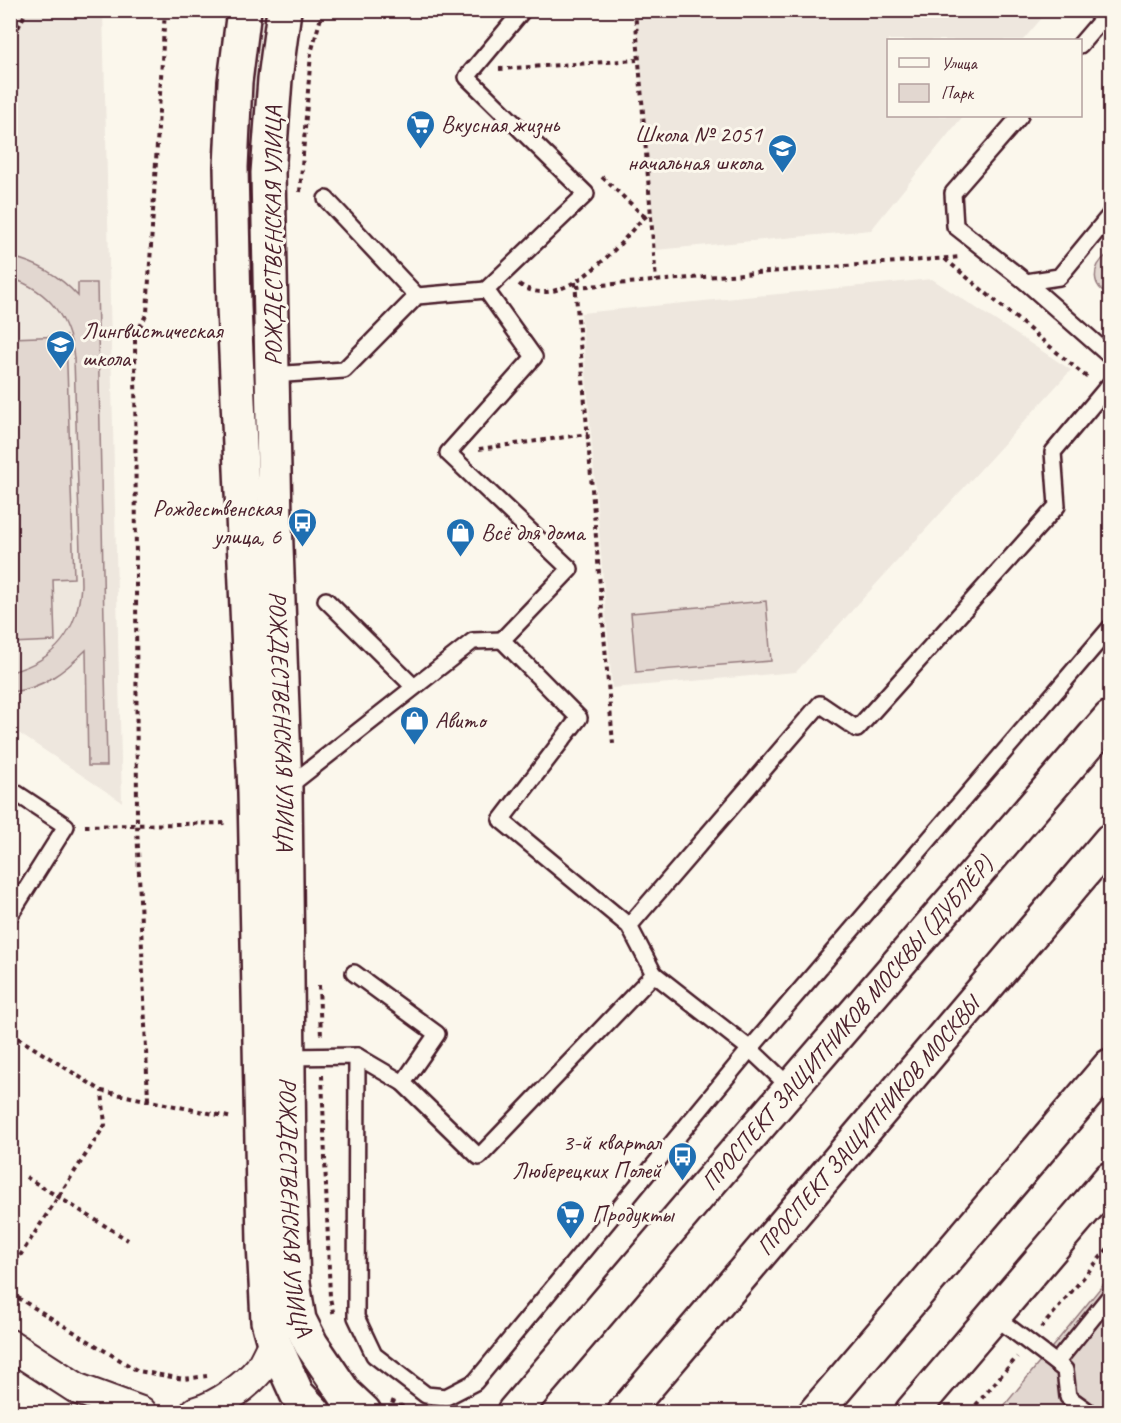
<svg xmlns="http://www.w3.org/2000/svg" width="1121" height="1423" font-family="Caveat,sans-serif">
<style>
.built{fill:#eee7de}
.green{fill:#e2d7d0;stroke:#967b7e;stroke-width:1.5}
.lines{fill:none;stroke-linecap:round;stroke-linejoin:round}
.service-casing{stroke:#4a1f2b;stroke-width:20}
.minor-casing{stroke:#4a1f2b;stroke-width:34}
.tertiary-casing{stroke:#4a1f2b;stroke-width:38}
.secondary-casing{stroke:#4a1f2b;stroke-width:38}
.path{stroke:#4a1f2b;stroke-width:4;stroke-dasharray:4.5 4.5;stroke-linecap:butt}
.service{stroke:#fbf7ec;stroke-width:15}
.minor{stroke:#fbf7ec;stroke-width:30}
.tertiary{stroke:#fbf7ec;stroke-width:33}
.secondary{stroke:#fbf7ec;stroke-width:33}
.labels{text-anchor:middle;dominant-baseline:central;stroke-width:6;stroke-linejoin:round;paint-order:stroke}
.poi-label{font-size:24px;fill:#4a1f2b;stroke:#fbf7ec;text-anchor:start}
.street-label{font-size:24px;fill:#4a1f2b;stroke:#fbf7ec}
</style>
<rect width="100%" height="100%" fill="#fbf7ec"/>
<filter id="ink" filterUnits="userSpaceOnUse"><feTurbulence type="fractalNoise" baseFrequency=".0167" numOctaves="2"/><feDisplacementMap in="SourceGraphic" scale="12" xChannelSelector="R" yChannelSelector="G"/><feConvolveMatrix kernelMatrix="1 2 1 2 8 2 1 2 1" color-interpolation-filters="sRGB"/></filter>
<g filter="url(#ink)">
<g class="built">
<polygon points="10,11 103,11 122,802 11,728"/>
<polygon points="635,11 635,10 1048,11 1023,40 888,40 888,116 963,116 871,230 655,250"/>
<polygon points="932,279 1071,370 796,672 612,688 581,313"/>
</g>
<g class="green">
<path d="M 1107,255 L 1110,255 L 1110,295 C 1091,287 1091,267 1107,255 Z"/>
<path d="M 11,257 C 38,263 59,275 78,296 L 78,283 L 97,283 L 107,766 L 88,766 L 86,650 C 65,671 42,689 11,692 L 11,672 C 56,660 78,631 81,585 L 74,358 C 69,318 50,291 11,278 Z"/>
<polygon points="66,336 74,578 53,579 55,641 11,643 11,338"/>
<polygon points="766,601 771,661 636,672 631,613"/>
<polygon points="1110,1276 1110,1412 999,1412"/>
</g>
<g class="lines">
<defs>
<g id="service">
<polyline points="523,10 467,77 586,194 486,290 534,357 448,453 570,569 502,640 579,718 501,820 629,926"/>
<polyline points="1080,45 1110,10"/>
<polyline points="1020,116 953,193 955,226 1026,282 1059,277 1110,215"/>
<polyline points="326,199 417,296"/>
<polyline points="1026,282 1110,356"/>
<polyline points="272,375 344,370 417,296 486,290"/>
<polyline points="326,600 414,687"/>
<polyline points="10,789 66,826 10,915"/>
<polyline points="285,789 473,641 502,640"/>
<polyline points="354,973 437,1034 403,1083 479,1157 654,974 750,1049 791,1088"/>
<polyline points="654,974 629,926 820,704 857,729 1057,506 1053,452 1110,384"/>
<polyline points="357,1056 403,1083"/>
<polyline points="288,1057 357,1056 356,1317 374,1355 426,1395 446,1397 475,1382 750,1049 1110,628"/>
<polyline points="994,1316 1065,1370 1068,1397 1089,1412"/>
<polyline points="1056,1363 1110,1296"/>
</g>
<g id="minor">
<polyline points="10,1345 78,1389 141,1412"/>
<path d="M 196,1412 C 217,1407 246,1386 260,1369 C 265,1361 269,1351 274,1343"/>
</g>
<g id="tertiary">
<polyline points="244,10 235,82 231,167 234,307 255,792 264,1243 268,1321 274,1343 297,1394 314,1412"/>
<path id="s1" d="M 284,10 L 275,79 L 268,173 L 275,520 L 285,789 L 289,1165 L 293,1283 L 299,1320 L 311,1344 L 345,1394 L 364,1412"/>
<path id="s2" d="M 514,1412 L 698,1196 L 1110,718"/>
<polyline points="912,1412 1110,1179"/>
</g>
<g id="secondary">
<path id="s3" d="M 625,1412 L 1110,841"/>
<polyline points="816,1412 1110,1066"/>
</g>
</defs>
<use href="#service" class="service-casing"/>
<use href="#minor" class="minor-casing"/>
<use href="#tertiary" class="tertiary-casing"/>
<use href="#secondary" class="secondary-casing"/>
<g class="path">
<polyline points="635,10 656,281"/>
<polyline points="10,44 27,10"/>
<polyline points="499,69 637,60"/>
<polyline points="602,177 645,217"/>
<polyline points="300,192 311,53 323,10"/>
<polyline points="945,259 1089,379"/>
<polyline points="575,282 613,744"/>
<path d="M 519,284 C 553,310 598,267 621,243 C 630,233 639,221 650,213"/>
<polyline points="576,287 961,257"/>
<polyline points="479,449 588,434"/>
<polyline points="85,826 227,823"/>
<polyline points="319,985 321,1037"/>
<polyline points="10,1033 102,1091 233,1118"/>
<polyline points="322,1075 330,1298 334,1316"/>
<polyline points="148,1100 137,824 135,336 147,313 165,10"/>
<polyline points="26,1177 128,1240"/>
<polyline points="10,1271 105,1125 102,1091"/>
<polyline points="10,1293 138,1371 184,1379 207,1376"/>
<polyline points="1041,1328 1110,1246"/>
<polyline points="391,1401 406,1408"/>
<polyline points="970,1412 1017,1357"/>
</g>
<use href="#service" class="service"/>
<use href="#minor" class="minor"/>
<use href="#tertiary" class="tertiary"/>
<use href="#secondary" class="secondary"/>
</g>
</g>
<defs>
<symbol id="supermarket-pin" viewBox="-11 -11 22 30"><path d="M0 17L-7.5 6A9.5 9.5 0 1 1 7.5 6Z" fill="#1f6fb2" stroke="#fbf7ec"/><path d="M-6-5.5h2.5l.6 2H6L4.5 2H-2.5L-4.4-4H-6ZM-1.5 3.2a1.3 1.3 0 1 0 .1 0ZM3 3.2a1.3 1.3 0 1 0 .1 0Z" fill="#fff"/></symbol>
<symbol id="school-pin" viewBox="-11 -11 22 30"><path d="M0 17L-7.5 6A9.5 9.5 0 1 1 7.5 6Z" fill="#1f6fb2" stroke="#fbf7ec"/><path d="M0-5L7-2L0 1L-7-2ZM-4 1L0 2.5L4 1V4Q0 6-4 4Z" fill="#fff"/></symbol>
<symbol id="bus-pin" viewBox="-11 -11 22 30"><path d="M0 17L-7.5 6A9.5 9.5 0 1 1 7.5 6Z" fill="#1f6fb2" stroke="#fbf7ec"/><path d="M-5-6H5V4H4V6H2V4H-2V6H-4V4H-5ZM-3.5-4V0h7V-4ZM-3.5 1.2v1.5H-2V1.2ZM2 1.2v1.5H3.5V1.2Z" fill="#fff"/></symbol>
<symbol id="shop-pin" viewBox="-11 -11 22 30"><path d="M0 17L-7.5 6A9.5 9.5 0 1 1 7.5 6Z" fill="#1f6fb2" stroke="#fbf7ec"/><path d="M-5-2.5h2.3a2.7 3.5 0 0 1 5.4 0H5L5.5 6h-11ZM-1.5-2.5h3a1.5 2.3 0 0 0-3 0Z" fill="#fff"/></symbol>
</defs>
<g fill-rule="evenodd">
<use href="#supermarket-pin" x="404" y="108" width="33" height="45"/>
<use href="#school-pin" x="766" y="132" width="33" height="45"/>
<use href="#school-pin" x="44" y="328" width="33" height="45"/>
<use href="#bus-pin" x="286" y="506" width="33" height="45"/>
<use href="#shop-pin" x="444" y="516" width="33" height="45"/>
<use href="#shop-pin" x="398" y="704" width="33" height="45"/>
<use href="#bus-pin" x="666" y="1140" width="33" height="45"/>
<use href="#supermarket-pin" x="554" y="1198" width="33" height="45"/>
</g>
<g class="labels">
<g class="poi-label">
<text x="441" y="124">Вкусная жизнь</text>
<text x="762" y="134" text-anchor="end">Школа № 2051<tspan x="762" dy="28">начальная школа</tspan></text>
<text x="82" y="330">Лингвистическая<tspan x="82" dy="28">школа</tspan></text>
<text x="281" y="508" text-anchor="end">Рождественская<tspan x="281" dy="28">улица, 6</tspan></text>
<text x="481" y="532">Всё для дома</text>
<text x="435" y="720">Авито</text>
<text x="661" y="1142" text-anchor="end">3-й квартал<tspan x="661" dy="28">Люберецких Полей</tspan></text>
<text x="592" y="1214">Продукты</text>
</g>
<g class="street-label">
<text transform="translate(273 236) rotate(-90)">РОЖДЕСТВЕНСКАЯ УЛИЦА</text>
<text stroke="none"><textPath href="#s1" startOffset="712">РОЖДЕСТВЕНСКАЯ УЛИЦА</textPath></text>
<text stroke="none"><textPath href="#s2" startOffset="512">ПРОСПЕКТ ЗАЩИТНИКОВ МОСКВЫ (ДУБЛЁР)</textPath></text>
<text stroke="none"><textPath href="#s3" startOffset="375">ПРОСПЕКТ ЗАЩИТНИКОВ МОСКВЫ</textPath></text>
<text stroke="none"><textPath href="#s1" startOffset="1198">РОЖДЕСТВЕНСКАЯ УЛИЦА</textPath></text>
</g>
</g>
<rect width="1121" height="1423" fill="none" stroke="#fbf7ec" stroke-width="36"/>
<rect x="18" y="18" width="1085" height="1387" fill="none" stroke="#4a1f2b" stroke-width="2" filter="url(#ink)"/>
<rect x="887" y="39" width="195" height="78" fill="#fbf7ec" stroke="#b4a19f" stroke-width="1.5"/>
<rect x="899" y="58" width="30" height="9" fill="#fbf7ec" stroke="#b4a19f" stroke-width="1.5"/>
<text x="941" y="69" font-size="18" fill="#4a1f2b">Улица</text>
<rect x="899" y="84" width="30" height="18" fill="#e2d7d0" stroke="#b4a19f" stroke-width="1.5"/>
<text x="941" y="99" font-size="18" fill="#4a1f2b">Парк</text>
</svg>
